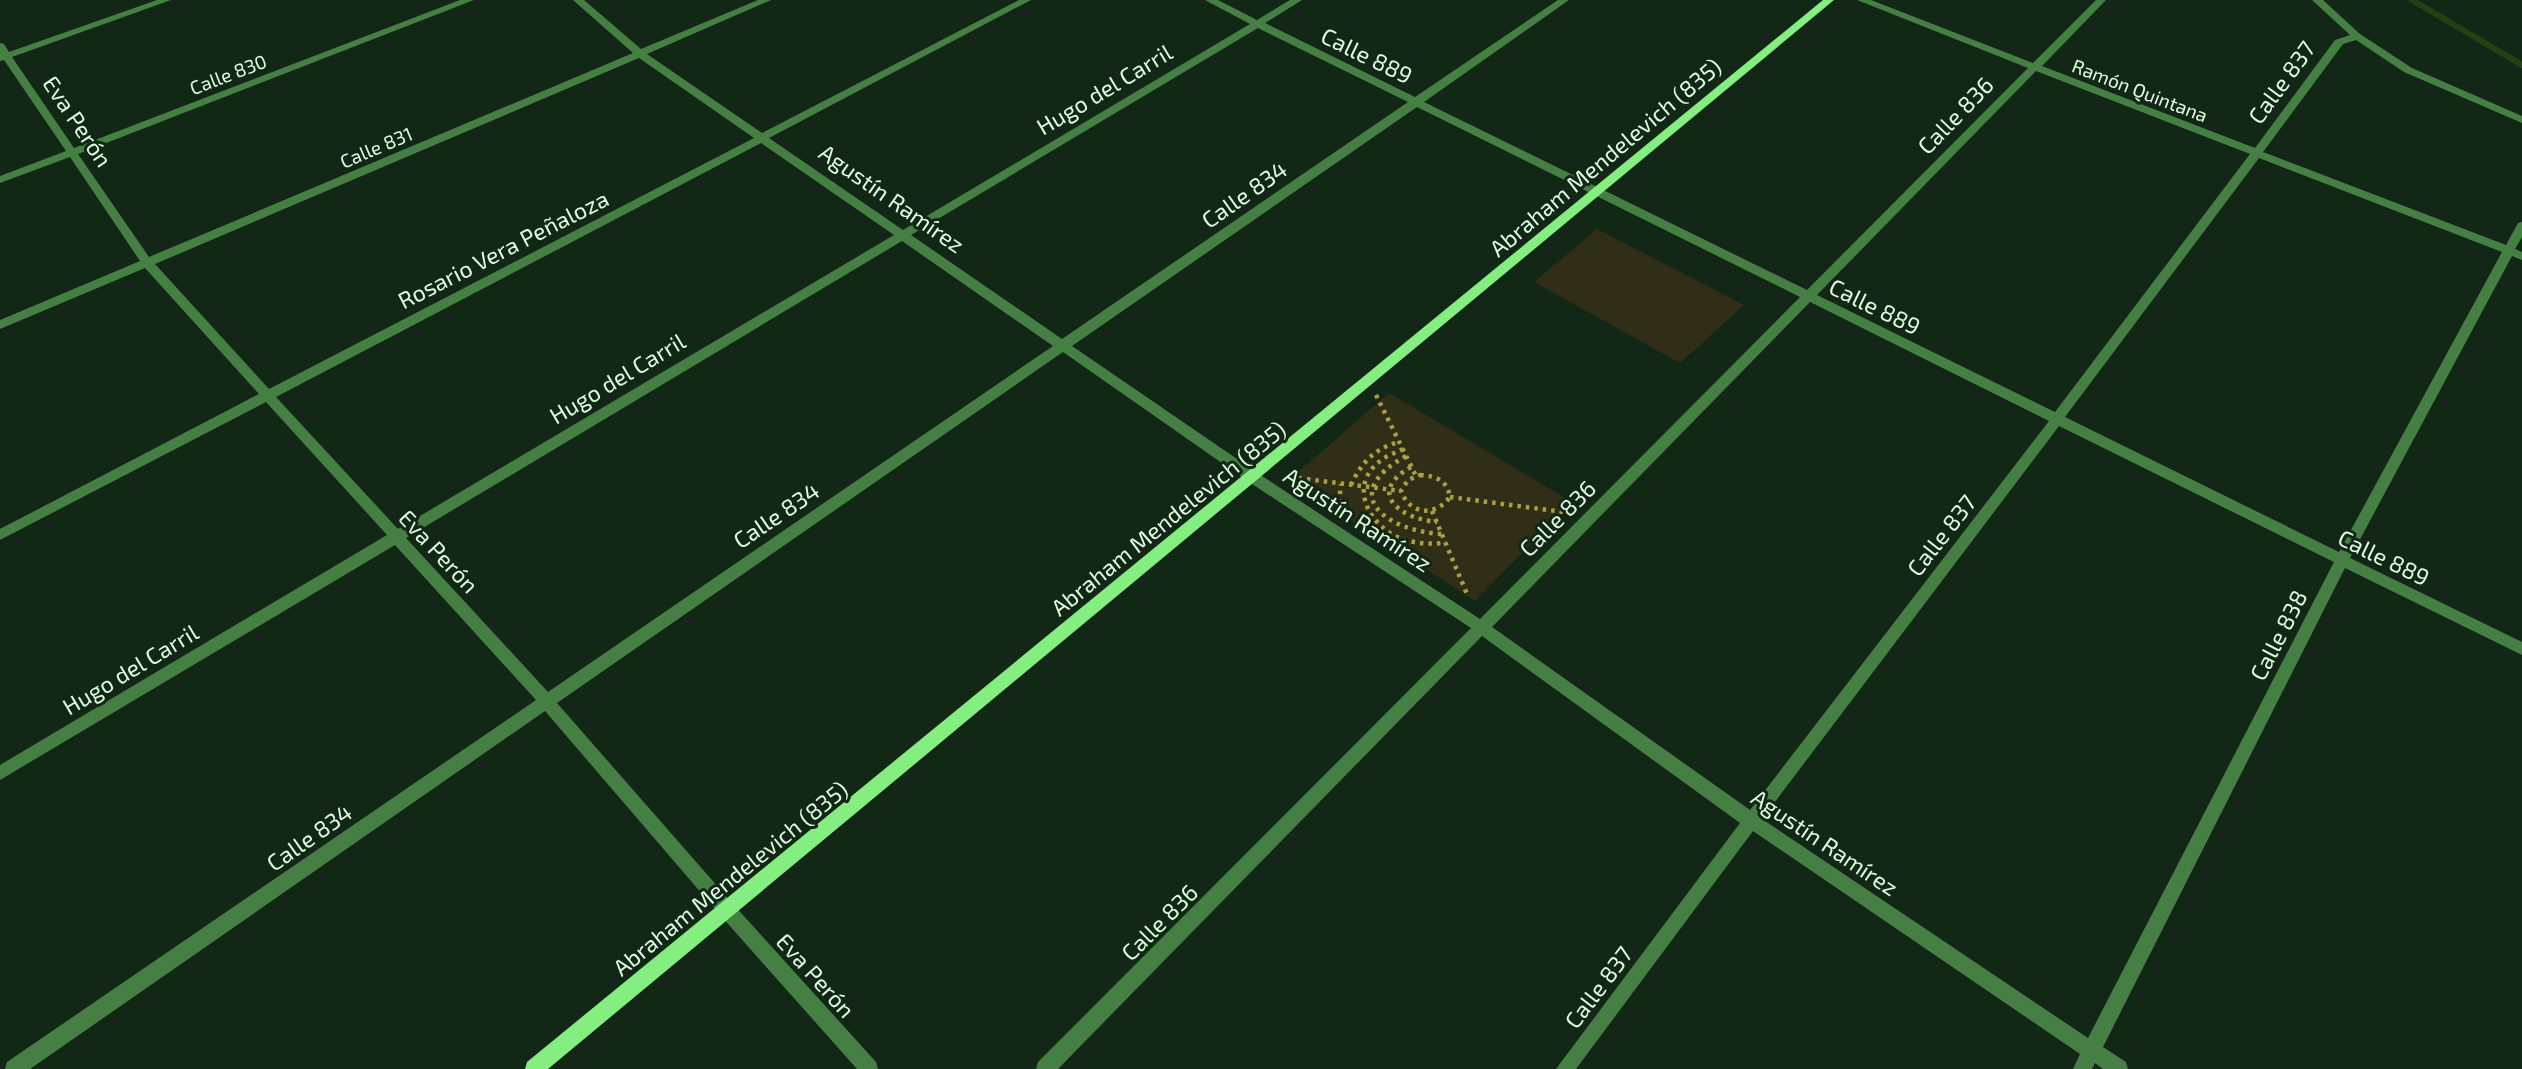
<svg xmlns="http://www.w3.org/2000/svg" width="2522" height="1069" font-family="'Exo 2',sans-serif">
<style>
.green{fill:#302e17}
.lines{fill:none;stroke-linecap:round;stroke-linejoin:round}
.stream{stroke:#254112;stroke-width:6}
.path{stroke:#ab9f40;stroke-width:4.5;stroke-dasharray:3.5 5;stroke-linecap:butt}
.street{fill:#457f44;fill-rule:evenodd}
.secondary{fill:#84ee81;fill-rule:evenodd}
.labels{text-anchor:middle;dominant-baseline:central;stroke-width:6;stroke-linejoin:round;paint-order:stroke}
.far-street-label{font-size:19px;fill:#ddfbdf;stroke:#132716}
.street-label{font-size:23px;fill:#ddfbdf;stroke:#132716}
</style>
<rect width="100%" height="100%" fill="#132716"/>
<g class="green">
<polygon points="1597,229 1744,305 1680,363 1534,282"/>
<polygon points="1389,393 1572,502 1475,601 1289,480"/>
</g>
<g class="lines">
<polyline class="stream" points="2412,0 2522,65"/>
<g class="path">
<polyline points="1376,395 1416,476"/>
<path d="M 1403,449 C 1395,453 1385,456 1379,462 C 1347,487 1371,528 1402,539 C 1417,544 1431,544 1446,543"/>
<path d="M 1406,456 C 1336,495 1387,531 1442,534"/>
<path d="M 1411,467 C 1365,493 1401,519 1437,522"/>
<path d="M 1420,475 C 1436,476 1447,480 1450,497 C 1435,517 1410,515 1401,491 L 1408,480 Z"/>
<polyline points="1290,477 1401,491"/>
<path d="M 1351,485 C 1361,463 1375,448 1399,442"/>
<polyline points="1450,497 1571,513"/>
<polyline points="1338,511 1341,484"/>
<polyline points="1432,511 1467,594"/>
</g>
<path class="street" d="M 157,0 L 171,0 L 12,57 L 74,148 L 460,0 L 474,0 L 78,154 L 149,257 L 633,53 L 573,0 L 584,0 L 641,49 L 758,0 L 771,0 L 647,54 L 762,133 L 1019,0 L 1031,0 L 769,138 L 903,230 L 1250,24 L 1205,0 L 1218,0 L 1257,20 L 1290,0 L 1302,0 L 1265,23 L 1415,97 L 1558,0 L 1569,0 L 1424,102 L 1807,290 L 2028,68 L 1857,0 L 1871,0 L 2033,63 L 2096,0 L 2106,0 L 2042,66 L 2255,148 L 2335,40 L 2350,35 L 2312,0 L 2323,0 L 2360,34 L 2412,68 L 2522,116 L 2522,123 L 2404,72 L 2356,40 L 2343,44 L 2263,152 L 2506,245 L 2518,223 L 2522,222 L 2522,237 L 2515,249 L 2522,252 L 2522,260 L 2512,256 L 2350,558 L 2522,642 L 2522,655 L 2345,568 L 2103,1047 L 2126,1062 L 2128,1069 L 2103,1069 L 2095,1063 L 2092,1069 L 2073,1069 L 2080,1054 L 1753,831 L 1576,1069 L 1556,1069 L 1740,823 L 1482,636 L 1058,1069 L 1036,1069 L 1038,1062 L 1471,628 L 1249,482 L 1063,352 L 557,703 L 733,904 L 876,1062 L 878,1069 L 857,1069 L 721,916 L 545,711 L 30,1069 L 5,1069 L 7,1062 L 536,700 L 395,545 L 0,780 L 0,765 L 387,535 L 266,402 L 0,540 L 0,529 L 259,394 L 145,268 L 0,329 L 0,320 L 140,261 L 70,157 L 0,183 L 0,176 L 66,151 L 4,60 L 0,61 L 0,43 L 4,44 L 9,52 ZM 1258,28 L 1408,102 L 1062,339 L 911,235 ZM 639,58 L 754,138 L 269,389 L 155,264 ZM 2036,71 L 2250,154 L 2055,412 L 1817,295 ZM 1417,107 L 1800,297 L 1480,619 L 1259,474 L 1072,346 ZM 761,143 L 894,235 L 398,529 L 276,397 ZM 2259,158 L 2502,252 L 2339,552 L 2065,417 ZM 902,241 L 1053,346 L 548,692 L 406,538 ZM 1810,302 L 2049,421 L 1750,810 L 1492,627 ZM 2059,426 L 2334,562 L 2088,1038 L 1762,819 Z"/>
<polygon class="secondary" points="1823,0 1834,0 548,1069 525,1069 527,1062"/>
</g>
<g class="labels">
<g class="far-street-label">
<text transform="translate(228 74) rotate(-21)">Calle 830</text>
<text transform="translate(2140 90) rotate(21)">Ramón Quintana</text>
<text transform="translate(376 147) rotate(-23)">Calle 831</text>
</g>
<g class="street-label">
<text transform="translate(1367 55) rotate(26)">Calle 889</text>
<text transform="translate(2281 82) rotate(-54)">Calle 837</text>
<text transform="translate(1104 89) rotate(-31)">Hugo del Carril</text>
<text transform="translate(1955 115) rotate(-46)">Calle 836</text>
<text transform="translate(78 121) rotate(56)">Eva Perón</text>
<text transform="translate(1605 157) rotate(-40)">Abraham Mendelevich (835)</text>
<text transform="translate(1244 194) rotate(-35)">Calle 834</text>
<text transform="translate(892 198) rotate(35)">Agustín Ramírez</text>
<text transform="translate(503 249) rotate(-27)">Rosario Vera Peñaloza</text>
<text transform="translate(1875 306) rotate(26)">Calle 889</text>
<text transform="translate(617 378) rotate(-31)">Hugo del Carril</text>
<text transform="translate(776 515) rotate(-34)">Calle 834</text>
<text transform="translate(1168 518) rotate(-39)">Abraham Mendelevich (835)</text>
<text transform="translate(1557 518) rotate(-45)">Calle 836</text>
<text transform="translate(1358 519) rotate(33)">Agustín Ramírez</text>
<text transform="translate(1941 535) rotate(-52)">Calle 837</text>
<text transform="translate(439 551) rotate(47)">Eva Perón</text>
<text transform="translate(2384 557) rotate(26)">Calle 889</text>
<text transform="translate(2278 635) rotate(-63)">Calle 838</text>
<text transform="translate(130 669) rotate(-31)">Hugo del Carril</text>
<text transform="translate(309 837) rotate(-35)">Calle 834</text>
<text transform="translate(1825 842) rotate(34)">Agustín Ramírez</text>
<text transform="translate(730 878) rotate(-39)">Abraham Mendelevich (835)</text>
<text transform="translate(1159 922) rotate(-45)">Calle 836</text>
<text transform="translate(816 975) rotate(48)">Eva Perón</text>
<text transform="translate(1598 987) rotate(-53)">Calle 837</text>
</g>
</g>
</svg>
